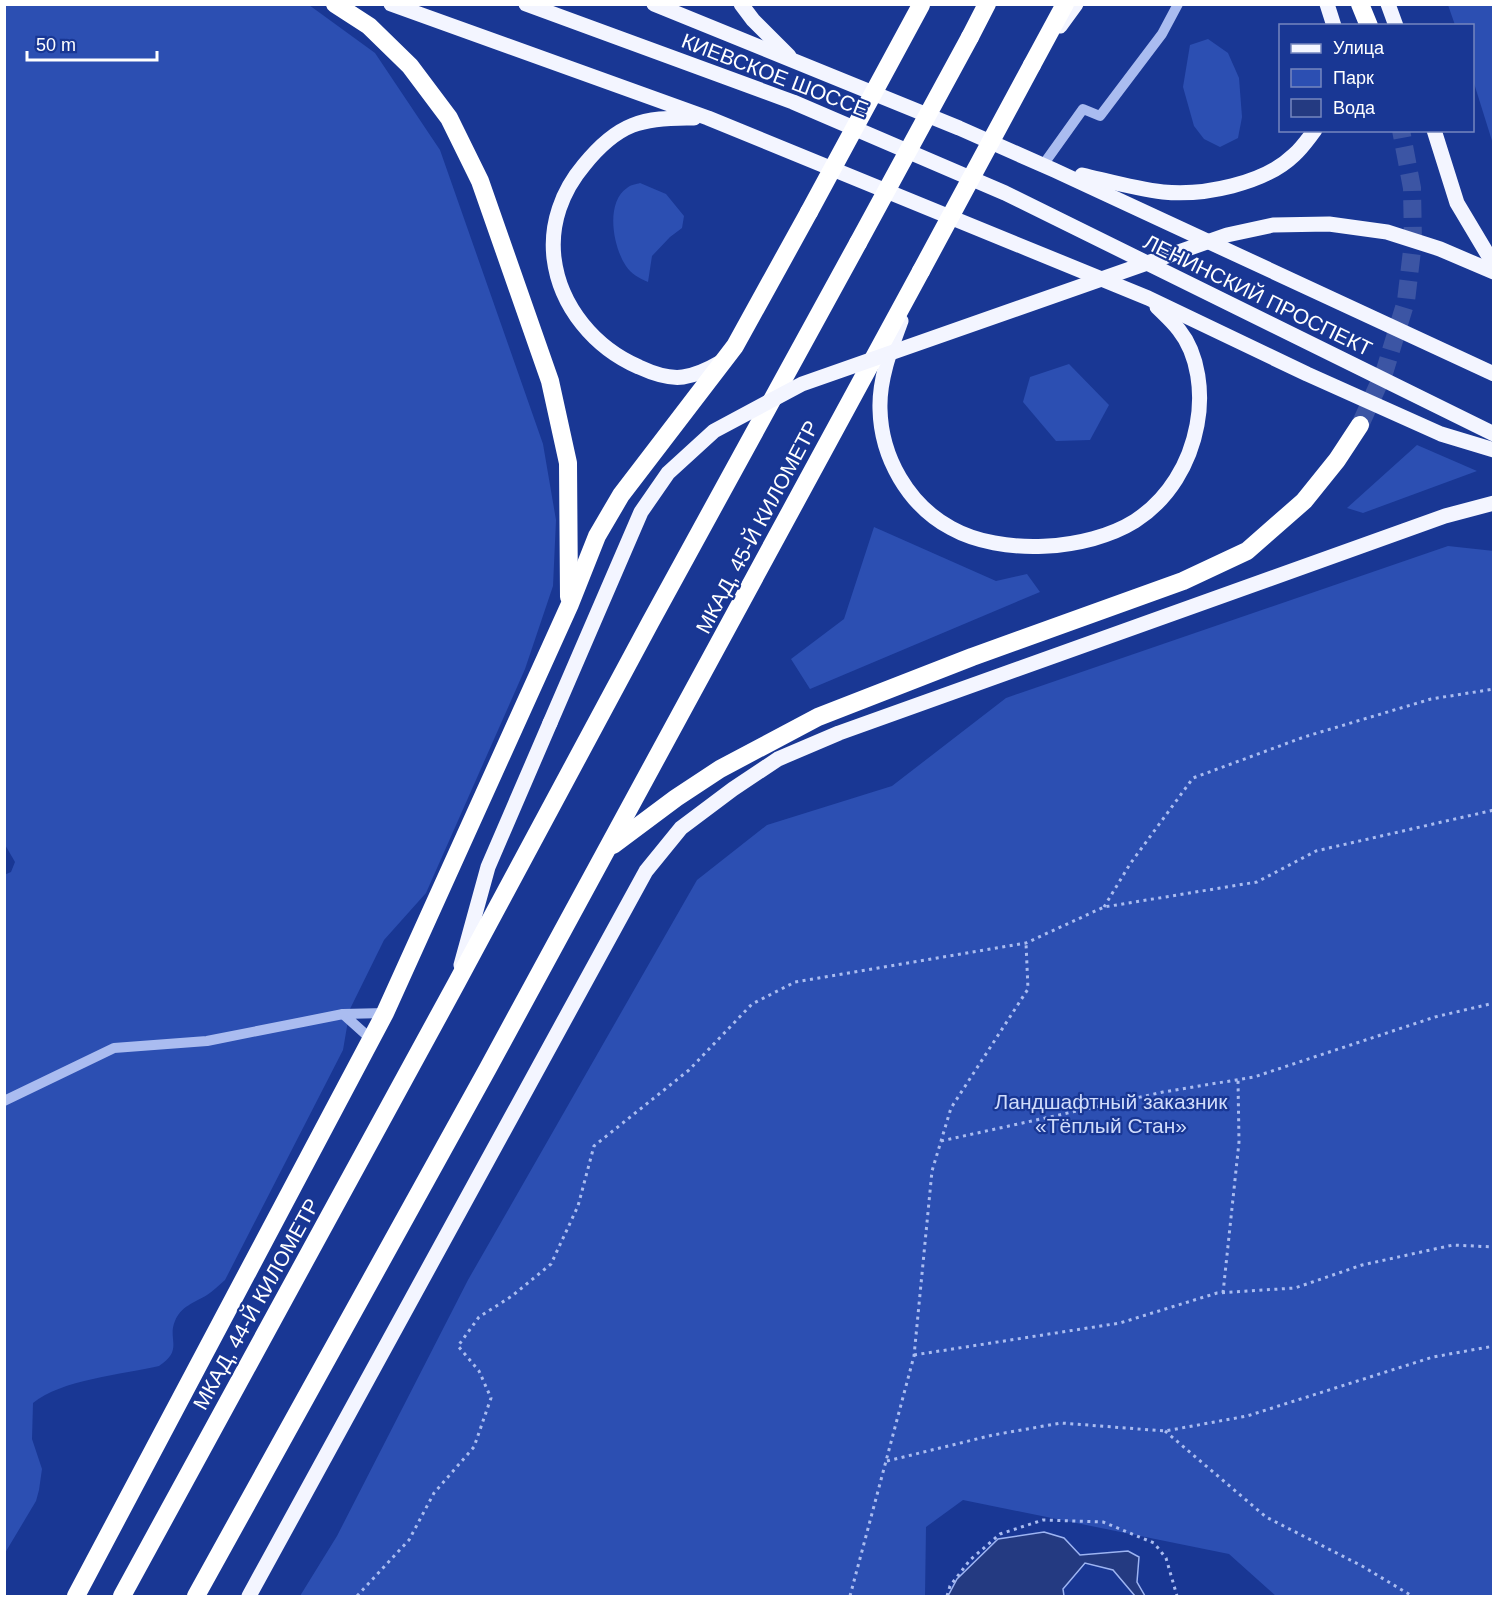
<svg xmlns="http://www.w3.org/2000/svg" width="1498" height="1601" font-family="Helvetica,sans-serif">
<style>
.green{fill:#2c4fb2}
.water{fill:#243a81;stroke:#9db4f2;stroke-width:1.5}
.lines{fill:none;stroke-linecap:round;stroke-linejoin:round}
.highway-tunnel{stroke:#3c55a4;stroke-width:18;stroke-dasharray:18 9;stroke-linecap:butt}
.path{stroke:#aabcf0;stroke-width:3;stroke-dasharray:3 4.5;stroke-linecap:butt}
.minor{stroke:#aabcf0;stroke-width:10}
.major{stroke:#f3f5ff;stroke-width:15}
.highway{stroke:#fff;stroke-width:18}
.major-bridge{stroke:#f3f5ff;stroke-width:15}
.highway-bridge{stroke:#fff;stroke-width:18}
.labels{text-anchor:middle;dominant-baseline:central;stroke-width:4.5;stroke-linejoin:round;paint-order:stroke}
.street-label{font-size:21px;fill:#fff;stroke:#193794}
.park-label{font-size:21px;fill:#d0dcfb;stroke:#193794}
</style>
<rect width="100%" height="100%" fill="#193794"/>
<g class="green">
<path d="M 5,5 L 309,5 L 375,53 L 440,150 L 543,444 L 556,520 L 553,586 L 525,669 L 426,893 L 384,940 L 350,1009 L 343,1050 L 225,1280 C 219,1285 213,1291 207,1295 C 194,1303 181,1306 175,1321 C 167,1339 184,1350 159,1366 C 124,1374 60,1380 33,1403 L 32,1439 L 42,1469 L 39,1490 L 36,1501 L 5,1553 L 4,875 L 11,872 L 15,862 L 4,843 Z"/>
<polygon points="1448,5 1493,5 1493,144 1473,80 1472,26 1455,25"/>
<polygon points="1208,39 1228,53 1239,78 1242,117 1238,138 1220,147 1204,139 1194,126 1183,87 1190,45"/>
<path d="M 640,183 L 666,194 L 684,216 L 682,228 L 670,237 L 652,256 L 648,282 C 639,278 631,274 626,266 C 613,247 605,203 627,188 C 630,185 637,184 640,183 Z"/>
<polygon points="1069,364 1109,405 1090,440 1056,441 1023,402 1030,377"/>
<polygon points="1417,445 1477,471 1363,513 1347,508"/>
<polygon points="874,527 996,581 1027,574 1040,592 810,689 791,659 844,619"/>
<polygon points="1448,546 1494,551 1493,1596 1276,1596 1229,1554 963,1500 926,1527 925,1596 300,1596 337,1536 468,1280 697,880 767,825 892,786 1006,698"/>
</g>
<polygon class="water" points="1044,1532 1064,1538 1080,1555 1128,1551 1139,1557 1137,1582 1145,1596 1135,1596 1113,1570 1085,1563 1063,1589 1064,1596 948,1596 957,1579 998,1539"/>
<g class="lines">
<polyline class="highway-tunnel" points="1360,425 1385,370 1406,301 1413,242 1412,188 1401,130"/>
<g class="path">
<polyline points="1104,907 1130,864 1193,778 1304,737 1431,699 1494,689"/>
<polyline points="941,1141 1163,1092 1254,1077 1435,1017 1494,1003"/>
<polyline points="1223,1293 1239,1142 1238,1080"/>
<polyline points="914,1355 1120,1323 1217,1293 1295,1288 1362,1265 1453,1245 1494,1247"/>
<polyline points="1165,1431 1266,1517 1362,1566 1412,1596"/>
<polyline points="887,1461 993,1435 1061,1423 1165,1431 1247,1416 1433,1357 1494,1346"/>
<polyline points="357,1596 409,1540 434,1493 474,1447 491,1398 479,1371 458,1346 479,1317 512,1296 551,1264 578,1206 594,1146 689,1070 752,1004 795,982 1026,943 1104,907 1257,882 1316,851 1494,810"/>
<polyline points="850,1596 914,1356 932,1171 951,1108 1028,989 1026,943"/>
<polyline points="947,1596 950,1586 970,1560 1000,1534 1043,1520 1103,1522 1154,1543 1166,1558 1177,1596"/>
</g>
<g class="minor">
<polyline points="1043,165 1083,109 1100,116 1162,34 1178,4"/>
<polyline points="372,1040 343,1014 385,1013"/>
<polyline points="4,1101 114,1048 207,1041 343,1014"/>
</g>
<g class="major">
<polyline points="391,4 708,118 1148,298 1307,374 1441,434 1494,450"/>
<polyline points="526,4 793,102 1005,193 1494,434"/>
<polyline points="654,4 959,128 1054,170 1494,374"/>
<polyline points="741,4 753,20 789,56"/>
<polyline points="1327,4 1334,26"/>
<polyline points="1388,4 1396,26"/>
<polyline points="1060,26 1076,4"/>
<path d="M 694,118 C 642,117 618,123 584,165 C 562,191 550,224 554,258 C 560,307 595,348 639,367 C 652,373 669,379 683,377 C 697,375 709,369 721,362"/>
<polyline points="1434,130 1457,203 1494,265"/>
<path d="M 1082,175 C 1108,181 1136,189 1163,192 C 1203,196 1264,184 1294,155 C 1302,148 1308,139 1315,130"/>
<path d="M 901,321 C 891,348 879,379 880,409 C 881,457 908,505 951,528 C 1001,556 1087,551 1135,521 C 1169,499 1190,463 1197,425 C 1203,394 1199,355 1179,330 C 1172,321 1164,314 1157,307"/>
<polyline points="461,965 488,867 550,723"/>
<polyline points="249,1596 646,871 681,828 733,789 778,759 839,733 1445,516 1494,503"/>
</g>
<g class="highway">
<polyline points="335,4 369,26 410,66 449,118 480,181 550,381 568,463 569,597"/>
<polyline points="1360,4 1369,26"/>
<polyline points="970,37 987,4"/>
<polyline points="1032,65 1065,4"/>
<polyline points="613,845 676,798 720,769 818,717 972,657 1183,581 1247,551 1304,501 1337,460 1360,425"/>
<polyline points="76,1596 385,1013 570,604 597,536 621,495 735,346 809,212"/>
<polyline points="122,1596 456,984 651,621 858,243"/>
<polyline points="196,1596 487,1070 921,271"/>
</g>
<polyline class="major-bridge" points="550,723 641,512 668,473 714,431 802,384 1227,235 1273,225 1329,224 1387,232 1440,249 1494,272"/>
<g class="highway-bridge">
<polyline points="809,212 921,5"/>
<polyline points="858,243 970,37"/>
<polyline points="921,271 1032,65"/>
</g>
</g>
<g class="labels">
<g class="street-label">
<text transform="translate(775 75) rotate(21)">КИЕВСКОЕ ШОССЕ</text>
<text transform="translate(1258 295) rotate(26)">ЛЕНИНСКИЙ ПРОСПЕКТ</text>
<text transform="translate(757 527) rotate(-62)">МКАД, 45-Й КИЛОМЕТР</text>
<text transform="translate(256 1304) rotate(-61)">МКАД, 44-Й КИЛОМЕТР</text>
</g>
<g class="park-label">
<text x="1111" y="1101">Ландшафтный заказник<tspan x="1111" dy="24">«Тёплый Стан»</tspan></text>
</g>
</g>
<rect width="1498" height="1601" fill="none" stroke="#ffffff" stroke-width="12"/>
<rect x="1279" y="24" width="195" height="108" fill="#193794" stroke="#7587bf" stroke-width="1.5"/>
<rect x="1291" y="44" width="30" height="9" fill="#f3f5ff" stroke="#7587bf" stroke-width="1.5"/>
<text x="1333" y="54" font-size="18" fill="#ffffff">Улица</text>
<rect x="1291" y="69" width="30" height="18" fill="#2c4fb2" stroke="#7587bf" stroke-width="1.5"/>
<text x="1333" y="84" font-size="18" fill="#ffffff">Парк</text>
<rect x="1291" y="99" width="30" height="18" fill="#243a81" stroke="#7587bf" stroke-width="1.5"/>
<text x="1333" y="114" font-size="18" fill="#ffffff">Вода</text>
<path d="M27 51v9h130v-9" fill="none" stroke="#ffffff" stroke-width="3"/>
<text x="36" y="51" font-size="18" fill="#ffffff" stroke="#193794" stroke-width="4.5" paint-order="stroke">50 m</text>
</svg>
